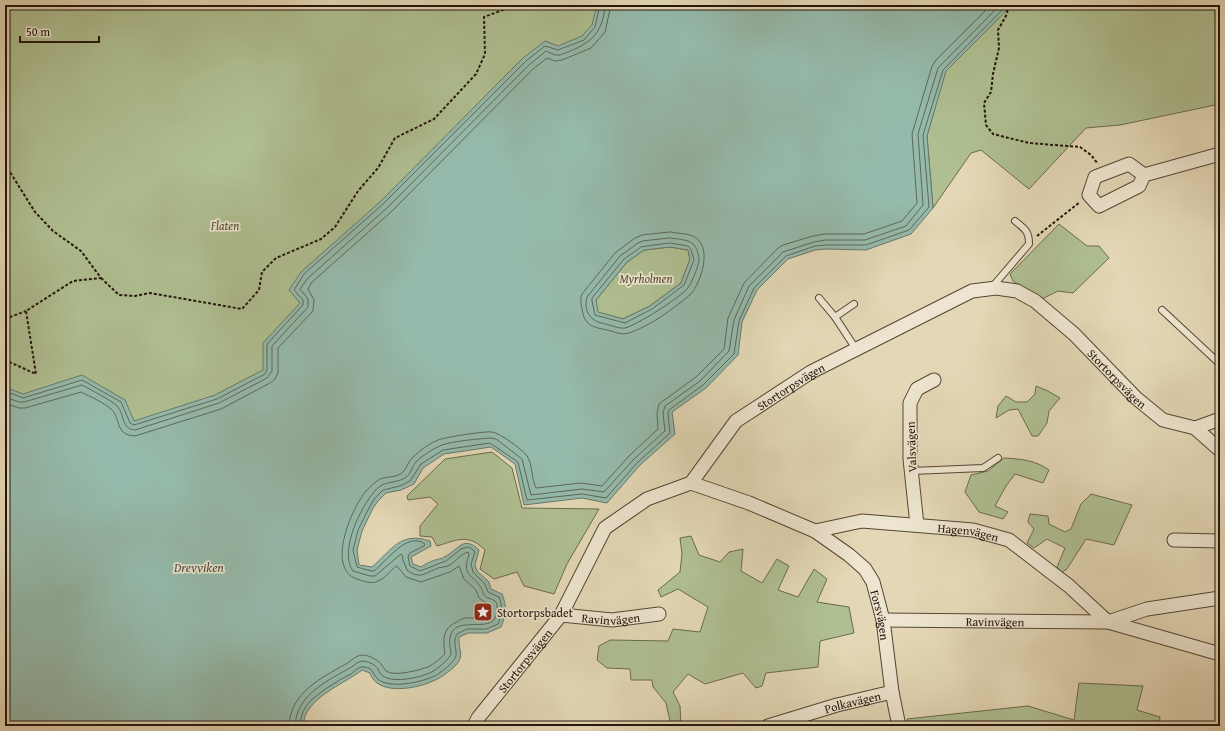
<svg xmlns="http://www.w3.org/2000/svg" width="1225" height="731" font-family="'Gentium Book Plus',serif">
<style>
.green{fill:#afbf91;stroke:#6a6a4e}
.water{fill:#95baab;stroke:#68786b;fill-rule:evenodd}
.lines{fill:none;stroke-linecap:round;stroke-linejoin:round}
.shore{stroke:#5c685c;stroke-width:1}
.service-casing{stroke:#544636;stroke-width:8}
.minor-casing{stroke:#544636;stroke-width:15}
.path{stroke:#24150c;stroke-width:2;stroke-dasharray:3 2;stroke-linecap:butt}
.service{stroke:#ede5cf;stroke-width:6}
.minor{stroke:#ede5cf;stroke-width:13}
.labels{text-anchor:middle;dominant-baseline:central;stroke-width:3.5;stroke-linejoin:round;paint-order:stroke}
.park-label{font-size:12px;font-style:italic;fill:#4e4834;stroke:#ede5cf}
.street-label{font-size:12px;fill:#24150c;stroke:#ede5cf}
.poi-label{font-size:12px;fill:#24150c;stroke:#ede5cf;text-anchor:start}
.water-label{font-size:13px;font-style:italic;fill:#4c4f44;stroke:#ede5cf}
</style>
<rect width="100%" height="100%" fill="#e3d7b5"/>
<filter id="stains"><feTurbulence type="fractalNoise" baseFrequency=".005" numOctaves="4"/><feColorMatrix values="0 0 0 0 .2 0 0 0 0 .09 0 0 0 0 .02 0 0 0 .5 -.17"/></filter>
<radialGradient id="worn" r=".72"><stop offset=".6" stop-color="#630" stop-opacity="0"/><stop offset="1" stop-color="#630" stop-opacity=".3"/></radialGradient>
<g class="green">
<polygon points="5,5 1220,5 1220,104 1120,125 1086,128 1029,189 981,150 971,153 933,208 927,136 934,111 819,16 5,689"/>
<polygon points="1059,224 1087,246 1099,246 1109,258 1073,293 1058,291 1042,299 1013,281 1010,274"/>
<polygon points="670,247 688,250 690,259 681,283 650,306 623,319 597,312 596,300 627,262 644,250"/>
<polygon points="1036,386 1048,391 1060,398 1049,411 1047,423 1038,436 1032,436 1018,409 1009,410 996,418 998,406 1006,396 1016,402 1027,402 1035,394"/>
<path d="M 492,452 L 512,468 L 522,508 L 599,509 L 567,564 L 554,594 L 524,586 L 517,572 L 494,579 L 480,569 L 485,550 C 468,533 457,540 437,546 L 432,537 L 420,536 L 420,526 L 438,504 L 430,497 L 408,500 L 407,496 L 445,459 Z"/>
<path d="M 1004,458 C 1021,459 1035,460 1049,470 L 1043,483 L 1015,474 L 1006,486 L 995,506 L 1008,512 L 1003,519 L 979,512 L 965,492 L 971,475 L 988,471 Z"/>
<polygon points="1091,494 1132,505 1114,545 1086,539 1067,569 1062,572 1057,567 1065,548 1047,539 1034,548 1027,543 1034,529 1028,522 1030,514 1048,516 1049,524 1065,532 1071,529 1081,504"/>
<polygon points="691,536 699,555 720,562 729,552 743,549 741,571 762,583 777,559 789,566 778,590 798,597 814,569 827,579 817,602 849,607 854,633 820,641 818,667 766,673 762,686 756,688 743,673 705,684 688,674 673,692 680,706 681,725 671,725 666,703 653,687 652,680 631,680 630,669 607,668 597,660 599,646 610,640 668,641 673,629 700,632 708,607 678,589 661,597 658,590 680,572 682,554 680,538"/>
<polygon points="1079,683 1143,686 1137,710 1160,717 1159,726 909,726 907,719 1028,706 1074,720"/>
</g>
<path class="water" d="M 597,5 L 1012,5 L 946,71 L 927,136 L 933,208 L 911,234 L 866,250 L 826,249 L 815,250 L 788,259 L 757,290 L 742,322 L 738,355 L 706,388 L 672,412 L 675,434 L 640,465 L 607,503 L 582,498 L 524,505 L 515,464 L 491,447 L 444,454 L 423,468 L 414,484 L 401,490 L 386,493 L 378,501 L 373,508 L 362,531 L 357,550 L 359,565 L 372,567 C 392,550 400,531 430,541 L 431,546 L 411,557 L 413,564 L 421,567 C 425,564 430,562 435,560 C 438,559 442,559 444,557 C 458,551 463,534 479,550 L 475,565 L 477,571 L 489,582 L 491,589 L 502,594 C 507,606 506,615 501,627 L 487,633 L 468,633 L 459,637 C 458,645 463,655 459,661 C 455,668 441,678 433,681 C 416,689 377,696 370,673 L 362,670 C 345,683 316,694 306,714 C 304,717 304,722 304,726 L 5,726 L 5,387 L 23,394 L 82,375 L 125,400 L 134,421 L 215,395 L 263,370 L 263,343 L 300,303 L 289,290 L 301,272 L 381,201 L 523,58 L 545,41 L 558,46 L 582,36 L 592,25 ZM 670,247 L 688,250 L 690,259 L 681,283 L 650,306 L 623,319 L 598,312 L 596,300 L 627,262 L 644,250 Z"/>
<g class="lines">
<g class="shore">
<path d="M 671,232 C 679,234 690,233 696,238 C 712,249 701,282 691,294 C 673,309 652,325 629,333 C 623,335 617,333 611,331 C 595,327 585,328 582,309 C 581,304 580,300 582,294 L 615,253 L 635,238 L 642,235 Z"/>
<path d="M 670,238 C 676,239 688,239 693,244 C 697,247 699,256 699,261 C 698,267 691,285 687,289 C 678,299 637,325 625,328 C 618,329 608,324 601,323 C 588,319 584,309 587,297 L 620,256 L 638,243 L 643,241 Z"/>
<polygon points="670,243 688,246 691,250 694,260 684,285 652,309 625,323 595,315 592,301 592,298 624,259 641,247"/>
<polyline points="5,391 23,398 82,380 121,402 130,423 134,425 217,399 265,374 267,370 267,344 303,305 303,300 294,290 304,274 383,204 526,61 545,46 558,50 584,40 595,27 600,5"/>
<path d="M 5,397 L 19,402 L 24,402 L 82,385 C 89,389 113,401 117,406 C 125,414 121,429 135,430 L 219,403 L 267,378 L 272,371 L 272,346 L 308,307 L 308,299 L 300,289 L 308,278 L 387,208 L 529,65 L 546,51 L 555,55 L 560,55 C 587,45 603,37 605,5"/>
<path d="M 5,403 L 19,408 L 25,408 L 81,392 C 91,397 103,402 111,409 C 121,417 114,435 135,436 L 221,409 L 270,383 L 275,379 L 278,373 L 278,348 L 313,311 L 314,300 L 308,289 L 312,282 L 391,212 L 533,69 L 547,58 L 555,61 L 562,60 L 591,48 L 605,32 L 611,5"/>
<path d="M 289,726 C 290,693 321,678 346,664 C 351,661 355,656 362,655 C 368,655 377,659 381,664 C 383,666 384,669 386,671 C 393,677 420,670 428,667 C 434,664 440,659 445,654 C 443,640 442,628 457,622 C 459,620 462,619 465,618 C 472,617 486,621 490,615 C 491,612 490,608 490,606 L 479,598 L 476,590 L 464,579 L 459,566 L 450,572 L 421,582 L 406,577 L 397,566 C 390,570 386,578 378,581 C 372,584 366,582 360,580 C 324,572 351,509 366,491 C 370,487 375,482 380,479 C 387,476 397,478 403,472 C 407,468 408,461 413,457 C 419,451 430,443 438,440 C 446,437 485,431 492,432 C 500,433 523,450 527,456 C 533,465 531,478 536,488 L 581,483 L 602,486 L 630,455 L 658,429 L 657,413 L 659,404 L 696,377 L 724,349 L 728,318 L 744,283 L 778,248 L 783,245 L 813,236 L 825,234 L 864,234 L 902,221 L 917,203 L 912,134 L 932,66 L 936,60 L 991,5"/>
<path d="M 295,726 C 296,696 325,682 348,669 C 353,667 356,662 362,661 C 367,661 375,664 378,669 C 379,672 380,674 383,676 C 394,684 425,677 435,670 C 441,666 447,660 451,655 C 451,648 448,642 451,634 C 457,616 491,633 496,616 C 497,612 498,603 495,601 C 492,599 488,598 486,597 C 482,594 483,589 480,586 C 470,573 462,574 469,555 L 468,552 C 461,554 456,561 450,565 C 446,567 442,567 438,568 C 425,573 420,580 407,570 L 403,560 L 402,555 L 401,554 L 375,576 L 370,576 L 353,571 C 338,551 363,500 380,486 C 388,481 399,483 406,477 C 411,474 412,466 416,462 C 420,457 436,447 442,445 C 454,441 477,439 490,438 L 496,439 L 522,459 L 531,495 L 582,489 L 604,492 L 634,459 L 665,431 L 663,413 L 665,406 L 700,381 L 729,351 L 734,320 L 749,286 L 783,252 L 814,242 L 825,240 L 865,240 L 906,226 L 923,205 L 918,134 L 938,68 L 1000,5"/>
<path d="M 300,726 C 301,705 312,699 327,688 C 335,683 342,678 351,674 C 355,671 359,666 364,667 C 375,668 372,675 379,680 C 392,689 425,682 438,674 C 444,670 450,665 454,660 C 460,653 451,643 457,634 L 467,629 L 486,629 L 498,624 C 502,615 503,607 499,597 L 488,592 L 485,584 L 473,572 L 471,564 L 475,552 L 472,549 L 468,547 L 461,549 L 446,561 L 420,571 L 410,566 L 408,557 L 410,553 L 424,546 L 425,544 C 407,531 387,561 374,571 L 371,571 L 357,567 L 353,550 L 358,530 L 370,506 L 375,498 L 383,490 L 400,486 L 410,481 L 421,464 L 443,450 L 490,443 L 518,462 L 527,500 L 582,494 L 606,498 L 638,462 L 670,433 L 668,413 L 669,410 L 703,385 L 734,354 L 739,321 L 754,288 L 786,256 L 815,246 L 826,245 L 866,245 L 909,230 L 929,207 L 923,135 L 943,70 L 1007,5"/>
</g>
<defs>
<g id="service">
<path d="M 993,286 L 1029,244 C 1029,231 1025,229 1015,221"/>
<polyline points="819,298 835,317 856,349"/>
<polyline points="1162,310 1220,364"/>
<polyline points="835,317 854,304"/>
<polyline points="912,471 983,468 998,458"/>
</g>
<g id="minor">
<polyline points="1144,175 1139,186 1099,206 1089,195 1095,177 1129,164 1144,175 1220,154"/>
<polyline points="1195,428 1220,419"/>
<path id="s1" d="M 691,483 L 749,503 L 815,531 L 849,555 L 865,569 L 873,582 L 883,620 L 892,692 L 899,726"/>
<polyline points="917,525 910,459 910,403 917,389 934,380"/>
<path id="s2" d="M 815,531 L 862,521 L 973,530 L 1009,540 L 1069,586 L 1108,622 L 1220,654"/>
<polyline points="1174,540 1220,541"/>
<path id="s3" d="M 561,615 L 612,620 L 659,614"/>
<path id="s4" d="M 883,620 L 1108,622 L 1147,609 L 1220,598"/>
<path id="s5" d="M 474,726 L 478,718 L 561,615 L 605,528 L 647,499 L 691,483 L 736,421 L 811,372 L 972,291 L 996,288 L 1017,291 L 1035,301 L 1074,334 L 1136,398 L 1163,420 L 1195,428 L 1220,450"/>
<path id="s6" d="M 768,726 L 837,705 L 892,692"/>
</g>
</defs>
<use href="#service" class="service-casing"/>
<use href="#minor" class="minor-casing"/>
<g class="path">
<polyline points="1008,5 1007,14 998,30 999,48 993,74 991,92 984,103 986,125 993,134 1029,143 1080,147 1091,155 1098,164"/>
<polyline points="5,164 35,212 53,231 81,251 101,278 73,281 26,311 36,374 5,360"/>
<polyline points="1037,236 1080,202"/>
<polyline points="101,278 119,295 135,296 150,293 242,309 259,290 262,272 276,258 321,239 335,227 358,191 378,168 395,138 434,119 476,74 485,54 484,17 516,5"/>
<polyline points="5,319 26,311"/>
</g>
<use href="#service" class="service"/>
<use href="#minor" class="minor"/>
</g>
<defs>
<symbol id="sight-square" viewBox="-11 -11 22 22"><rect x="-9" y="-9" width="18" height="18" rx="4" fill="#8f2418" stroke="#ede5cf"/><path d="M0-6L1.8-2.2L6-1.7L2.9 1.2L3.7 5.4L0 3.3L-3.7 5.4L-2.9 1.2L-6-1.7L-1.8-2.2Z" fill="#fff"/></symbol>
</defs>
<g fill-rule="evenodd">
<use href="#sight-square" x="472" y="601" width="22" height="22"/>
</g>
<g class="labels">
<g class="park-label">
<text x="225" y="225">Flaten</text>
<text x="646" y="278">Myrholmen</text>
</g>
<g class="street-label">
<text stroke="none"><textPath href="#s5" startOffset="862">Stortorpsvägen</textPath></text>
<text stroke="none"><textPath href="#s5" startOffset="478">Stortorpsvägen</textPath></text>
<text transform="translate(911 447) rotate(-92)">Valsvägen</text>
<text stroke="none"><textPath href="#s2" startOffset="155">Hagenvägen</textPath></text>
<text stroke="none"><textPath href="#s1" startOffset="245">Forsvägen</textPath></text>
<text stroke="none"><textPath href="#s3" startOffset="50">Ravinvägen</textPath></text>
<text stroke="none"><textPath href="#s4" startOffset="112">Ravinvägen</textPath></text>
<text stroke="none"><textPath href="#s5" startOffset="83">Stortorpsvägen</textPath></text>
<text stroke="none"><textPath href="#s6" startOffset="88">Polkavägen</textPath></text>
</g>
<g class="poi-label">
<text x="497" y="612">Stortorpsbadet</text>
</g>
<g class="water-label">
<text x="199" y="567">Drevviken</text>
</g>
</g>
<rect width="1225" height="731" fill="none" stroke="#e3d7b5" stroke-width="20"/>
<rect x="6" y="6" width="1213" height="719" fill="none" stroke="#24150c" stroke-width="2"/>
<rect x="10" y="10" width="1205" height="711" fill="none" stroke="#24150c"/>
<path d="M20 36v6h79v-6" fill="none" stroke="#24150c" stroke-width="2"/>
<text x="26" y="36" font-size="12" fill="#24150c" stroke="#ede5cf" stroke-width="3" paint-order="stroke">50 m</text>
<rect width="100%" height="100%" filter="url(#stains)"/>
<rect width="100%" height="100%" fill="url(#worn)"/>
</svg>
